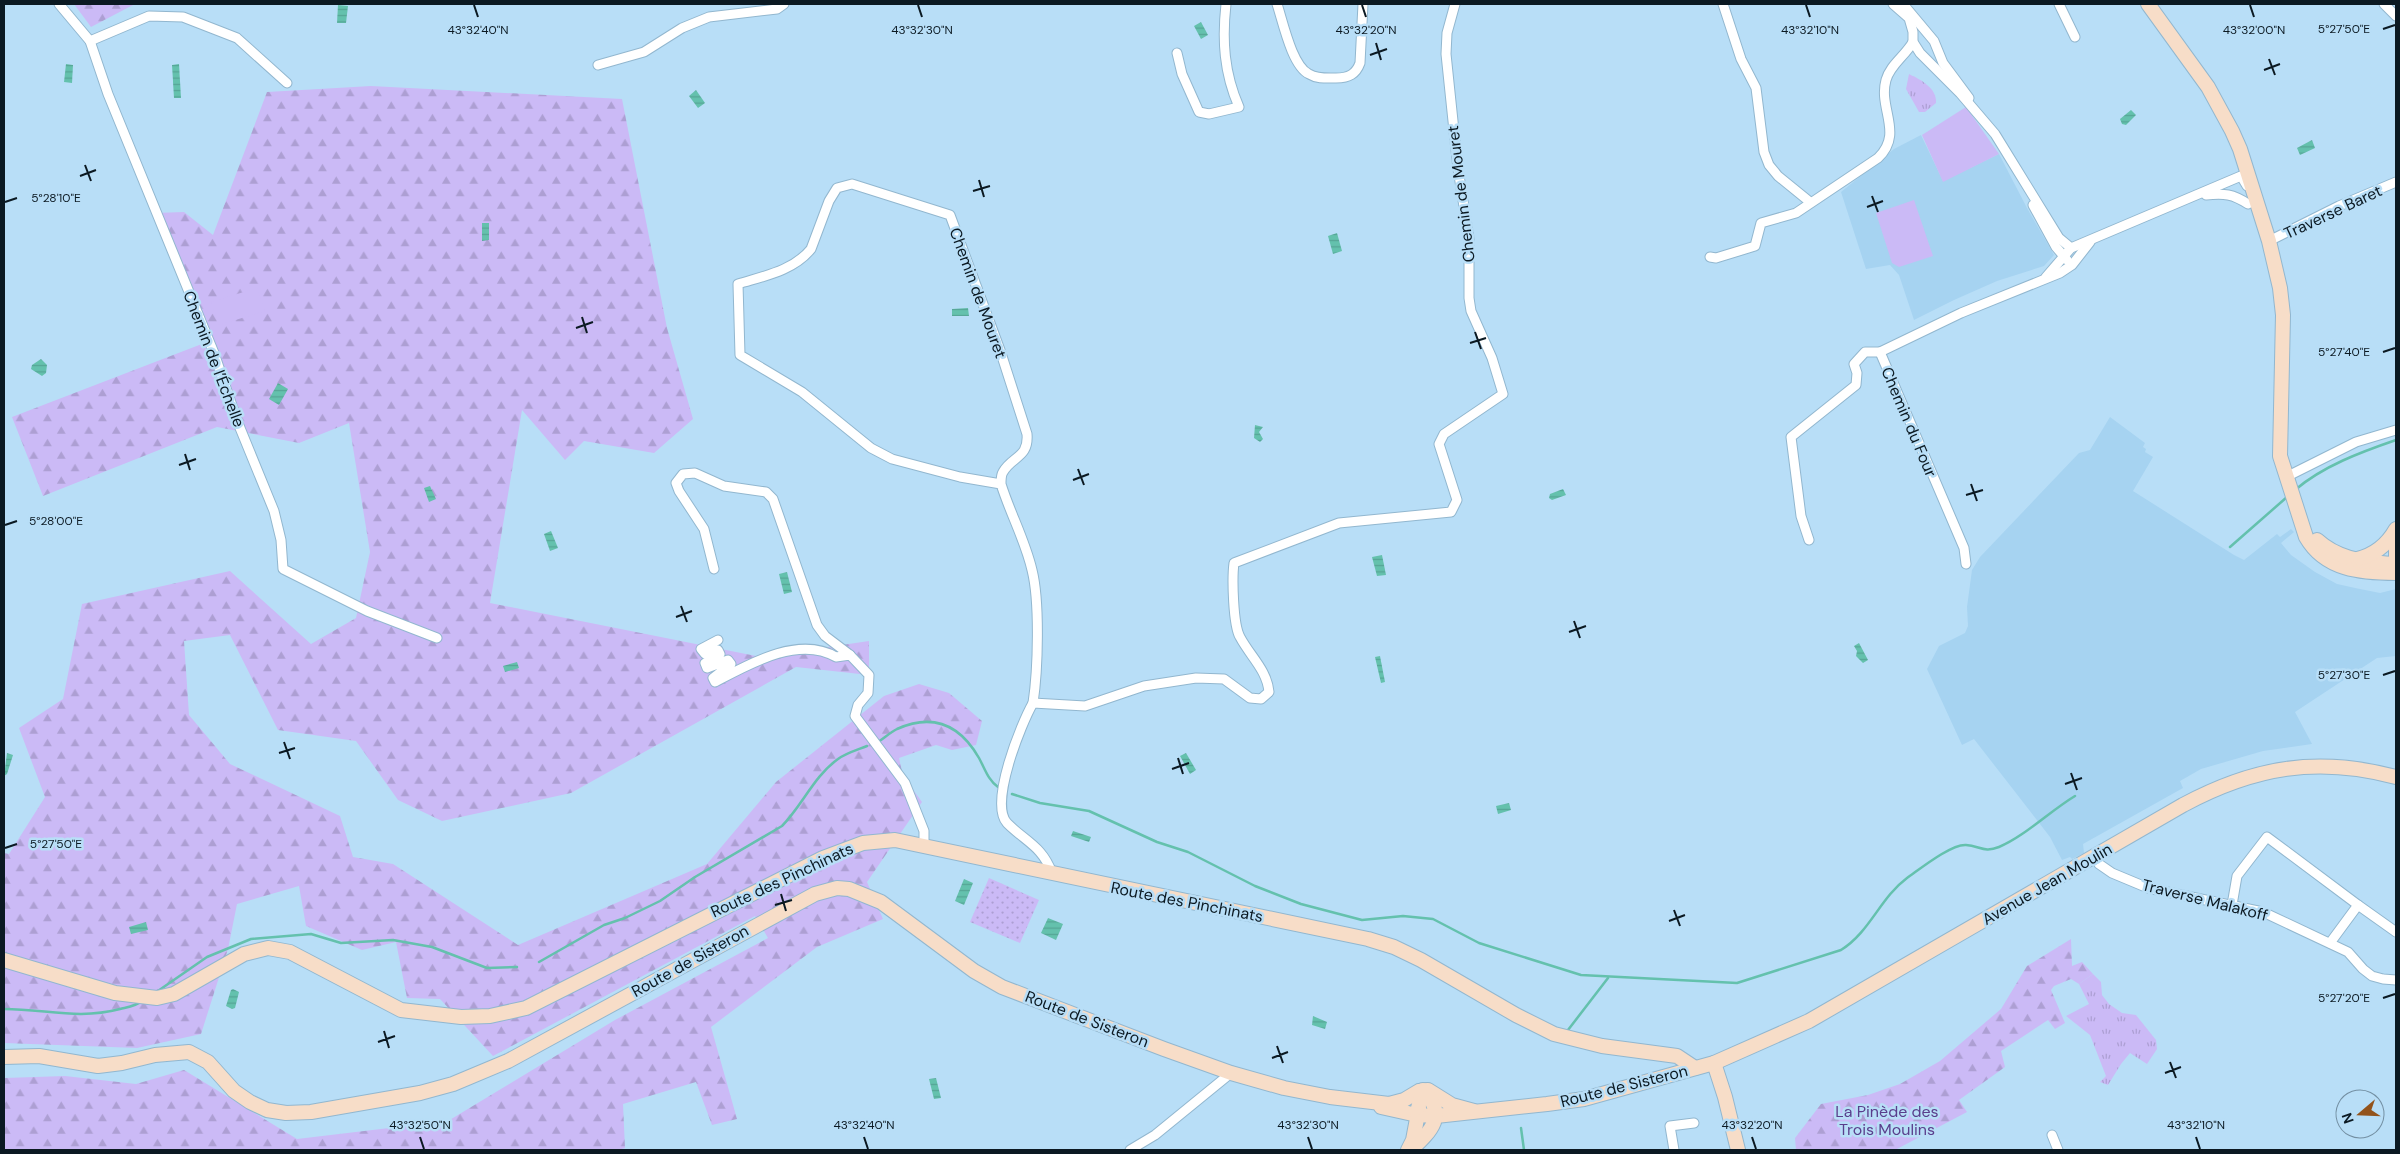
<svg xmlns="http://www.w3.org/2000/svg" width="2400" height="1154" font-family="'DM Sans',sans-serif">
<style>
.built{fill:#a6d3f1}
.grass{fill:url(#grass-tufts)}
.forest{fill:url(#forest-firs)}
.garden{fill:url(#garden-dots)}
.pitch{fill:#cbbaf6}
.water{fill:url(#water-rules)}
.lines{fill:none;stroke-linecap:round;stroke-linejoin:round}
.stream{stroke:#64c1ad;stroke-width:2.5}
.street-casing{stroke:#92b7cf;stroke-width:11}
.secondary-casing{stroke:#92b7cf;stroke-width:16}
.street{stroke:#fff;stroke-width:9}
.secondary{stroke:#f7ddc8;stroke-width:14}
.ticks{fill:none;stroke:#0b1922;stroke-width:2}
.labels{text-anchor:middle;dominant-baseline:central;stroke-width:5;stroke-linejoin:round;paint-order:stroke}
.street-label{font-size:16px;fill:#0b1922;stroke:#b8def7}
.park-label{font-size:16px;fill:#5a3e8c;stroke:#b8def7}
.ticks-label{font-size:12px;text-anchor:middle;fill:#0b1922;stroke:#b8def7;stroke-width:5;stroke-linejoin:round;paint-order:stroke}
</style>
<defs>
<pattern id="grass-tufts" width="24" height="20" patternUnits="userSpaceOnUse" patternTransform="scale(1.25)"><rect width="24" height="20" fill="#cbbaf6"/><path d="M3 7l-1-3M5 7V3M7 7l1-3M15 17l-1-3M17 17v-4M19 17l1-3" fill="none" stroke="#ad9fd3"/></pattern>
<pattern id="forest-firs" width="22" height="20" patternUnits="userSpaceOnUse" patternTransform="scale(1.25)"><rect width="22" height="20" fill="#cbbaf6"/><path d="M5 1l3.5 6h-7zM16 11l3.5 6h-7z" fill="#ad9fd3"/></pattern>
<pattern id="garden-dots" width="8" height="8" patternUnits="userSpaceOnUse" patternTransform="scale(1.25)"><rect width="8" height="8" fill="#cbbaf6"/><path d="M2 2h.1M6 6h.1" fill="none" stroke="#ad9fd3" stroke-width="1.8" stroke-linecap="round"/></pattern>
<pattern id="water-rules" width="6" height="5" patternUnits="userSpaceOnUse" patternTransform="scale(1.25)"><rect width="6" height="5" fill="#64c1ad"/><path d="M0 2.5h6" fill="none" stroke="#55a595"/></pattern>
</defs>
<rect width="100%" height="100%" fill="#b8def7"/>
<g class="built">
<polygon points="1921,135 1943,181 1999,154 2027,208 2054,255 2044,266 1997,281 1954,300 1914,320 1899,275 1890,265 1866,269 1841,192 1894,149"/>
<polygon points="2110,417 2145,443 2143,447 2146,449 2145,452 2153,457 2133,491 2234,555 2244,560 2277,534 2280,537 2291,529 2294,532 2281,543 2291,555 2315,572 2337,584 2355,588 2380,593 2396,589 2396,656 2377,658 2295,712 2312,744 2263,751 2201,769 2180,781 2183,788 2083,844 2084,853 2072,859 2070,857 2062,860 2050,837 1974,739 1962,745 1927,669 1939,646 1965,633 1968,626 1967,607 1972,570 1980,557 2079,453 2090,450"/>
</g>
<g class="grass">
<path d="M 1909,74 C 1921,80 1937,88 1936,103 L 1925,112 L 1919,112 L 1906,89 Z"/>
<polygon points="2093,974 2101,982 2102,995 2109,1004 2122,1013 2136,1015 2156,1040 2157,1049 2147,1064 2130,1053 2121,1064 2108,1085 2100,1082 2106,1076 2090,1035 2066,1016 2089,1004 2079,984"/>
</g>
<g class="forest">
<polygon points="74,4 135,4 91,27"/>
<polygon points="371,86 622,99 667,328 693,419 654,453 584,441 565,460 522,410 490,603 761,657 869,641 869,675 796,667 571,793 442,821 398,800 356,741 278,730 230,635 184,641 189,715 230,764 340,816 353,857 393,864 518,945 707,864 776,782 884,696 919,684 949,693 982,721 976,745 952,750 936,745 899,758 903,776 922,802 867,882 883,919 817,947 711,1027 737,1119 712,1125 696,1082 623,1104 625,1148 618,1150 4,1150 4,1078 65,1076 136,1084 184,1070 297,1139 448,1121 615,1020 768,938 755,916 493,1056 440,999 407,998 396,942 362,950 306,926 299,886 237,904 228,949 201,1034 137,1048 4,1043 4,853 9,854 45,797 19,728 63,699 82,604 230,571 311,644 356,618 370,552 349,423 299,443 217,427 43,496 12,417 207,342 155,213 184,212 213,235 267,92"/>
<polygon points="2071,939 2072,966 2082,962 2093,974 2079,984 2071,979 2054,986 2051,990 2065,1023 2055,1029 2048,1020 2001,1051 2005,1067 1959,1100 1967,1112 1895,1150 1796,1150 1795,1138 1821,1104 1868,1095 1900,1084 1940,1061 2001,1009 2027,966"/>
</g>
<polygon class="garden" points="989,878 1039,900 1020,943 970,922"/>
<g class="pitch">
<polygon points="1966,107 1999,154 1943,182 1922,135"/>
<polygon points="1914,200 1933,256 1899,267 1892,263 1876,213"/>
<polygon points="257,288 265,311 219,325 211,302"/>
</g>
<g class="water">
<polygon points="338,5 348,6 346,23 337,23"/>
<polygon points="1201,22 1208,35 1201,39 1194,26"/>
<polygon points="66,64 73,65 72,83 64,82"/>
<polygon points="179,64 181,98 174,98 172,65"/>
<polygon points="696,90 705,103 698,108 689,96"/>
<polygon points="2131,110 2136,115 2126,125 2122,124 2120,119"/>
<polygon points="2312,140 2315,148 2300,155 2297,148"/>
<polygon points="482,223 489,223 489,240 482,241"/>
<polygon points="1337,233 1342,251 1333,254 1328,236"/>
<polygon points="968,308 969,316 952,316 952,309"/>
<polygon points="41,359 47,365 46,373 42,376 31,369 32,365"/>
<polygon points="278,383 288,389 279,405 269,399"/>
<polygon points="1255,425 1263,427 1259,432 1263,439 1260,442 1254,438"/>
<polygon points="430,486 436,499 429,502 424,488"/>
<polygon points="1563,489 1566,495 1552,500 1549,498 1550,494"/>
<polygon points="551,531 558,548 550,551 544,534"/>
<polygon points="1382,555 1386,575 1377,576 1372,557"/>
<polygon points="787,572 792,592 784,594 779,574"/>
<polygon points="1859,643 1868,660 1863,663 1856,656 1857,651 1854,646"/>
<polygon points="1380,656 1385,682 1381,683 1375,657"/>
<polygon points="517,662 519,668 505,672 503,666"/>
<polygon points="7,753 13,755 7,774 4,776"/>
<polygon points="1186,753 1196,770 1190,774 1180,756"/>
<polygon points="1509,803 1511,810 1498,814 1496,806"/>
<polygon points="1073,831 1091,837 1089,842 1071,836"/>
<polygon points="964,879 973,883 964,905 955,901"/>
<polygon points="1048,918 1063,924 1056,940 1041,933"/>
<polygon points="146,922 148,930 131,934 129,927"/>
<polygon points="233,989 239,992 235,1008 232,1009 226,1006 231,990"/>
<polygon points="1313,1016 1327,1022 1325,1029 1312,1025"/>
<polygon points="936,1078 941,1098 934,1099 929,1079"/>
</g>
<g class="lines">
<g class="stream">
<path d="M 2295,490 C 2323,466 2361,452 2396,440"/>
<polyline points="2230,547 2287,497"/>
<path d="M 878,742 C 884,738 891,732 897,729 C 933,713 960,725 979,758 C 985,769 988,780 998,787"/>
<path d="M 1012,794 L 1040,803 L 1089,811 L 1157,842 L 1188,852 L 1255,886 L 1301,904 L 1362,920 L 1403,916 L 1433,919 L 1479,943 L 1581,975 L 1737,983 L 1841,950 C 1870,932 1880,898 1907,878 C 1920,869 1951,844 1966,845 C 1980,846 1984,853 1999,847 C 2025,836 2050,811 2075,796"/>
<path d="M 539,962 L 604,925 L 625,918 L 660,901 L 695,877 L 782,826 C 802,806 814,776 838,759 C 846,753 857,750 867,746"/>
<polyline points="155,993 207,957 251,939 311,934 341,943 393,940 432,947 487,968 517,967"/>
<path d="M 4,1009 C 46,1009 78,1020 120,1009 C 128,1007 136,1006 142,1001"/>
<polyline points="1568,1030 1608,978"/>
<polyline points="1521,1128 1524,1150"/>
</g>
<defs>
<g id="street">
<polyline points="59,4 90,41 108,94 214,353 238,423 274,511 281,540 283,569 367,611 437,638"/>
<path d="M 1277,4 C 1283,22 1292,66 1309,74 C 1317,79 1327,78 1336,78 C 1349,78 1356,74 1360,63 L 1363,4"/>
<polyline points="1723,4 1741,59 1756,88 1764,152 1769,165 1778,176 1810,202"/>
<polyline points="1893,4 1909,18 1913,32 1913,42 1920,53 1960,93 1995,134 2059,238 2071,248"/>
<polyline points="1903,4 1934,41 1943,63 1969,98"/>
<polyline points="2059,4 2075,37"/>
<polyline points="2384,4 2396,16"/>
<polyline points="90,41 149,16 183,17 237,38 287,83"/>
<path d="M 1177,53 L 1182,74 L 1199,112 L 1209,114 L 1239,107 C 1224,73 1222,40 1226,4"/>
<polyline points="598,65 644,52 682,28 709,17 777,9 784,4"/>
<path d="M 2206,195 C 2224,193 2233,194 2248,204"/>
<polyline points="2033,205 2056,247 2067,260"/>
<polyline points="2269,241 2339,206 2396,182"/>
<path d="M 1710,257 L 1716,258 L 1755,246 L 1761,223 L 1796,213 L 1878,158 C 1904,133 1878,109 1886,80 C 1890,65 1905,56 1913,42"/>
<polyline points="2046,277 2071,248 2241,176 2247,186"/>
<polyline points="2286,477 2356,442 2396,430"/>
<path d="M 1001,484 L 960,477 L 892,459 L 871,448 L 802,392 L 740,355 L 738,284 C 764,276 793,271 811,249 L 829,201 L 837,188 L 852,184 L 950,215 L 1000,350 L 1027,434 C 1029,458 1012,456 1003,472 C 1001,475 1001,481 1001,484 C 1010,513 1025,540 1032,570 C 1040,602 1038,670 1033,703"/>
<polyline points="1809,540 1801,516 1791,437 1856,385 1857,373 1854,364 1865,352 1880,352"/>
<polyline points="1966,564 1964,548 1880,352 1961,313 2060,273 2072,265 2090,242"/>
<polyline points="714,569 704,529 679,491 676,483 683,474 695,473 724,486 766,492 773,499 817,625 825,636 850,655"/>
<path d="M 718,640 L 701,649 L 705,654 L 718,650 L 720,654 L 705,663 L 707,668 L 728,660 L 731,664 L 713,678 L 715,682 C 749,664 799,635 836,657 L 850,655 L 869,675 L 868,693 L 858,705 L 855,716 L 905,783 L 924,831 L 924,846"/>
<polyline points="2094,856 2099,864 2112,873 2148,888 2263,912 2348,952 2363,969 2372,976 2383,979 2396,980"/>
<path d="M 1052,873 C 1042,846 1026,842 1007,823 C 989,803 1021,724 1033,703 L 1085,706 L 1144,686 L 1196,678 L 1224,679 L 1250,698 L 1261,699 L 1269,692 C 1267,670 1250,656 1240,637 C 1233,625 1232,578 1234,563 L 1339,523 L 1451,512 L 1457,500 L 1439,444 L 1444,434 L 1503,394 L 1492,358 L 1471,311 L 1469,298 L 1469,238 L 1458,169 L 1446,54 L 1447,33 L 1455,4"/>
<polyline points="2232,905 2237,876 2267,837 2358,905 2330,943"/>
<polyline points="2358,905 2396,932"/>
<polyline points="2052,1135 2058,1150"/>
<polyline points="1130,1150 1155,1135 1231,1073"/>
<polyline points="1674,1150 1670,1126 1694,1123"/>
</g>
<g id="secondary">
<path d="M 2148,4 L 2208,87 L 2232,131 L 2240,149 L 2269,241 L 2280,288 L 2283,315 L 2280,456 L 2306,537 C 2325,570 2361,573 2396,573"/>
<path d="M 2317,540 C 2339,560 2363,561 2392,564"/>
<polyline points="2396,549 2396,559"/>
<path d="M 2357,559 C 2375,555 2387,545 2396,529"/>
<polyline points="4,960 115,993 157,998 174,994 244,954 268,948 290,952 401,1010 461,1017 490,1016 526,1008 823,858 863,843 895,840 1368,939 1394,947 1421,960 1516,1015 1554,1034 1602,1046 1677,1056 1695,1068"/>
<polyline points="4,1057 39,1056 98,1066 122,1063 155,1055 189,1052 208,1062 234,1091 250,1102 267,1110 286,1113 311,1112 420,1093 453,1084 508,1061 815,894 837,888 849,889 881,902 974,971 1002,987 1164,1049 1231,1073 1284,1088 1330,1097 1389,1104 1404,1100 1419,1091 1428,1090 1452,1105 1474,1111"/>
<polyline points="1714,1063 1725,1097 1738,1150"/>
<path d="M 1381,1107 L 1417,1115 L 1436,1116 L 1547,1104 L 1584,1099 L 1714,1063 L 1809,1021 L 2183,805 C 2254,767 2317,756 2396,777"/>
<polyline points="1408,1150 1413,1140 1419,1108"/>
<path d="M 1411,1150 C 1431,1131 1448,1115 1423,1090 L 1418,1108"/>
</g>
</defs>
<use href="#street" class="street-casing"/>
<use href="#secondary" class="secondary-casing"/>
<use href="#street" class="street"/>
<use href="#secondary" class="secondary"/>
</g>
<path class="ticks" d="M 474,5 L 478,17M 918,5 L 922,17M 1362,5 L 1366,17M 1806,5 L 1810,17M 2250,5 L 2254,17M 2383,29 L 2395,25M 1376,43 L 1381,60M 1370,55 L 1387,49M 2269,59 L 2275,75M 2264,70 L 2280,64M 85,165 L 91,181M 80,176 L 96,170M 979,180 L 984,197M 973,191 L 990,186M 1872,196 L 1878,212M 5,202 L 17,198M 1867,207 L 1883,201M 582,317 L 587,333M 576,328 L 593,322M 1475,332 L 1481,349M 1470,343 L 1486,338M 2383,352 L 2395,348M 185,454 L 190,470M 179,465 L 196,459M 1078,469 L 1084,485M 1073,480 L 1089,474M 1971,484 L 1977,501M 1966,495 L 1983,490M 5,525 L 17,521M 681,606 L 687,622M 676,617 L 692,611M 1574,621 L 1580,638M 1569,632 L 1586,626M 2383,675 L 2395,671M 284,742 L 290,759M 279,753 L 295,748M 1178,758 L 1183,774M 1172,769 L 1189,763M 2071,773 L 2077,790M 2065,784 L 2082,778M 5,848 L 17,844M 781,894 L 786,911M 775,905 L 792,900M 1674,910 L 1680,926M 1669,921 L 1685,915M 2383,998 L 2395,994M 384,1031 L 389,1048M 378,1042 L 395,1036M 1277,1046 L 1283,1063M 1272,1058 L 1288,1052M 2170,1062 L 2176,1078M 2165,1073 L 2181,1067M 420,1137 L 424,1149M 864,1137 L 868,1149M 1308,1137 L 1312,1149M 1752,1137 L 1756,1149M 2196,1137 L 2200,1149"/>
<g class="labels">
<g class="street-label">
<text transform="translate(1461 194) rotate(-97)">Chemin de Mouret</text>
<text transform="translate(2333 212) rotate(-25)">Traverse Baret</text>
<text transform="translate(978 293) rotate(70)">Chemin de Mouret</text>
<text transform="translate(214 359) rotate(69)">Chemin de l’Échelle</text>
<text transform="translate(1909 422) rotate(67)">Chemin du Four</text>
<text transform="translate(782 880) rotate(-25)">Route des Pinchinats</text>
<text transform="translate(2047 884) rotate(-30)">Avenue Jean Moulin</text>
<text transform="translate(2205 900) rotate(14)">Traverse Malakoff</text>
<text transform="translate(1187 902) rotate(11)">Route des Pinchinats</text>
<text transform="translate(690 961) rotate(-29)">Route de Sisteron</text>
<text transform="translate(1087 1019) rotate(21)">Route de Sisteron</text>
<text transform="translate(1624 1086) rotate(-14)">Route de Sisteron</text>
</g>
<g class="park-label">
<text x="1887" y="1111">La Pinède des<tspan x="1887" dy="18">Trois Moulins</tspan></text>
</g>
</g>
<g class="ticks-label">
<text x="2344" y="33">5°27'50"E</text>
<text x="478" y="34">43°32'40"N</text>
<text x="922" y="34">43°32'30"N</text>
<text x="1366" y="34">43°32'20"N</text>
<text x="1810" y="34">43°32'10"N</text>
<text x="2254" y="34">43°32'00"N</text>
<text x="56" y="202">5°28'10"E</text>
<text x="2344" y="356">5°27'40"E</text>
<text x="56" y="525">5°28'00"E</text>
<text x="2344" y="679">5°27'30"E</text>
<text x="56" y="848">5°27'50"E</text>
<text x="2344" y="1002">5°27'20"E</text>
<text x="420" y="1129">43°32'50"N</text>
<text x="864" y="1129">43°32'40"N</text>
<text x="1308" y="1129">43°32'30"N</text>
<text x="1752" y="1129">43°32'20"N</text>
<text x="2196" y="1129">43°32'10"N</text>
</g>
<rect width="2400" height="1154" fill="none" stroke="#0b1922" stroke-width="10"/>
<g transform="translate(2360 1114) rotate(251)"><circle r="24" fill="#b8def7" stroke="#738fa2"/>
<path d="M0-4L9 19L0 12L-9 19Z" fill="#93531b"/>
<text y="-8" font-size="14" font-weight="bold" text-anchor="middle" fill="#0b1922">N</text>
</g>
</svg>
